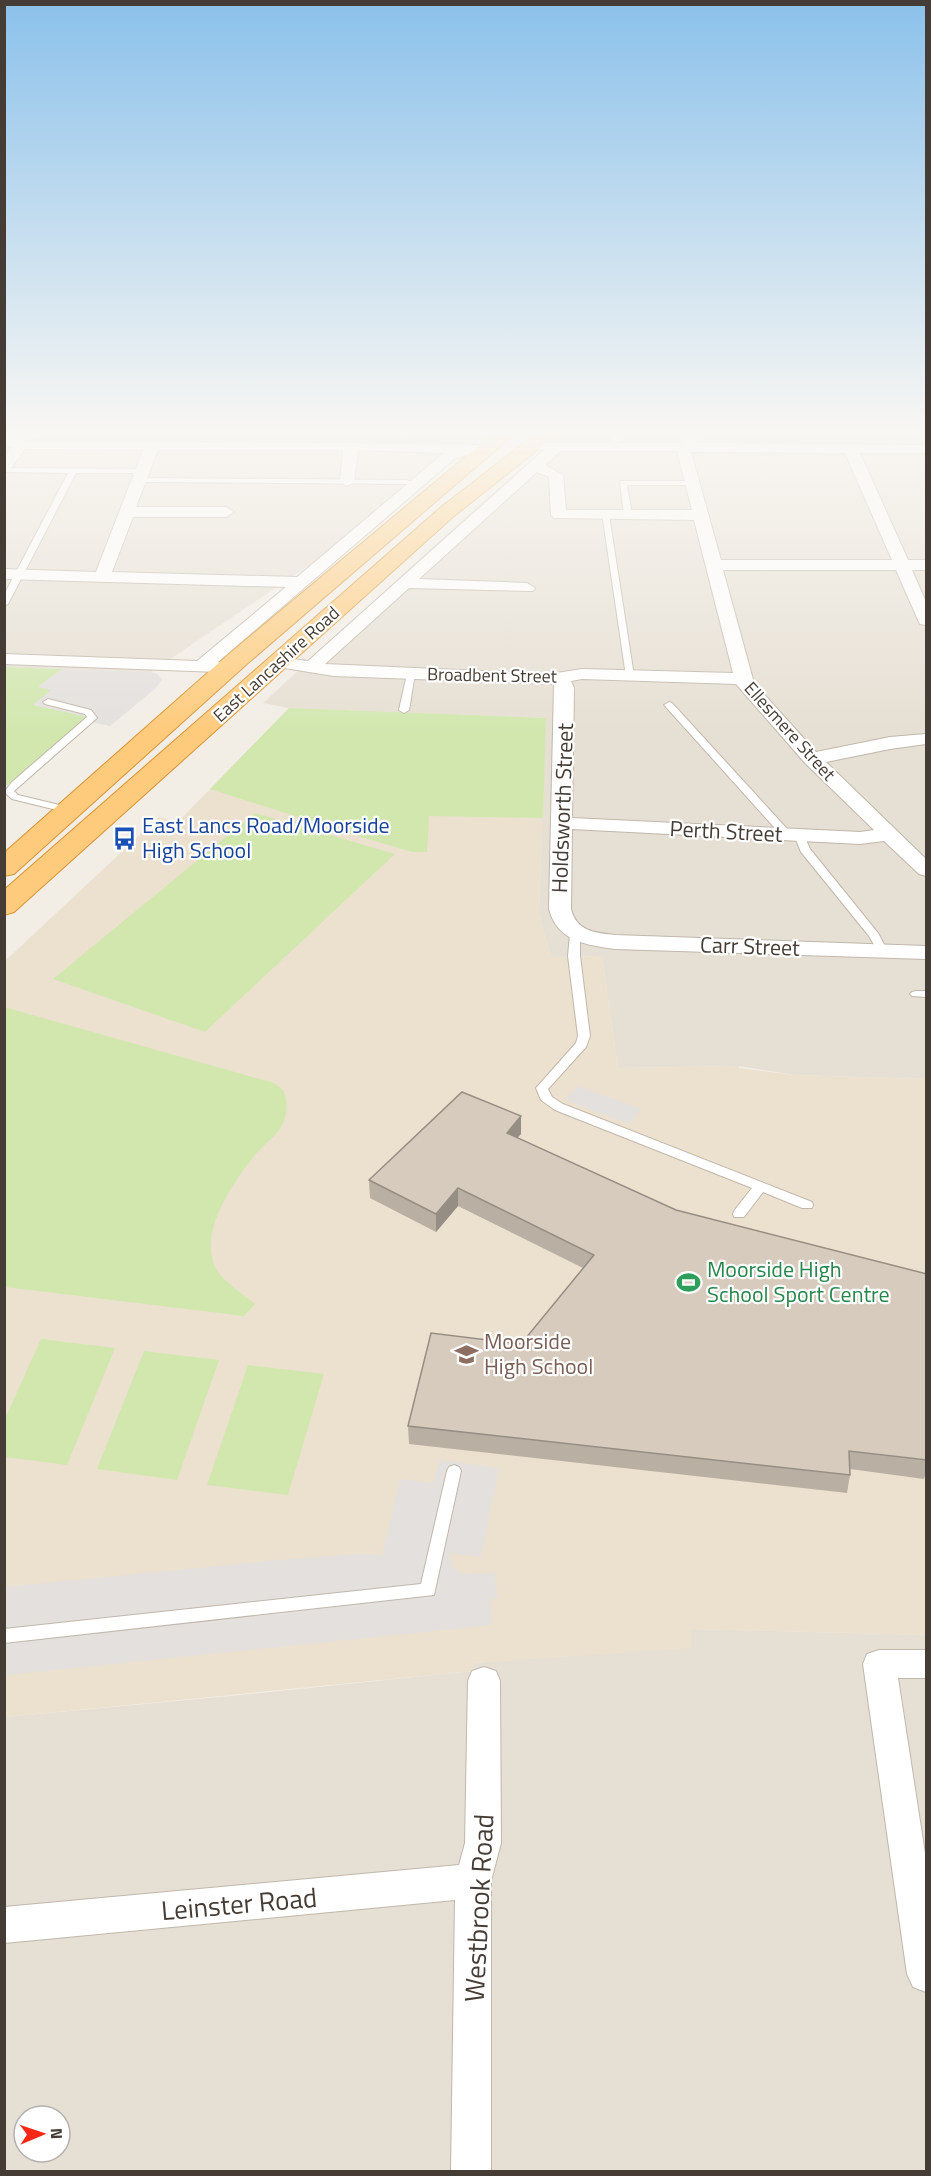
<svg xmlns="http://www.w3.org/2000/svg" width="931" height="2176" font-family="'Titillium Web',sans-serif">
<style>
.residential{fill:#e6dfd3;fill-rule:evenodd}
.education{fill:#ece1cf}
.green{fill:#d1e7ae}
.parking{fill:#e3e0dd}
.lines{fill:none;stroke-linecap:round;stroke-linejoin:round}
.service-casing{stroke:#c1b7ab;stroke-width:2}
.minor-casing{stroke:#c1b7ab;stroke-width:2}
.tertiary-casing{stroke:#c1b7ab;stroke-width:3}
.trunk-casing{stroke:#dc9335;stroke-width:2}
.service{fill:#fff;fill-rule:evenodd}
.minor{fill:#fff;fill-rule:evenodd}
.tertiary{fill:#fff;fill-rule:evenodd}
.trunk{fill:#fecb7c;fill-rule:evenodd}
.wall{fill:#b9afa3}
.shaded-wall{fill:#968e84}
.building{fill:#d7cbbd;stroke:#968e84;stroke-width:1.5}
.labels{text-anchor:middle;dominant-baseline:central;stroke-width:4.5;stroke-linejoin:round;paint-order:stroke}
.far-street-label{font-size:18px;fill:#453d35;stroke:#fff}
.street-label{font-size:22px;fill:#453d35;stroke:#fff}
.transit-label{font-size:22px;fill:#164399;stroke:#fff;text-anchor:start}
.leisure-label{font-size:22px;fill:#27864d;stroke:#fff;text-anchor:start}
.education-label{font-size:22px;fill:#785e54;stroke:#fff;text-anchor:start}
.near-street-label{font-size:27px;fill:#453d35;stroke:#fff}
</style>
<rect width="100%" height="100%" fill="#f2ede5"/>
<g class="residential">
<polygon points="5,429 495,429 345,541 151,672 5,667"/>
<polygon points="570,429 926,429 926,1079 795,1075 738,1066 618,1068 602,956 551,957 539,914 546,718 289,708 263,703 454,527 552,441"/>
<path d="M 690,1629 L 926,1635 L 926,2171 L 5,2171 L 4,1712 L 6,1717 L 241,1695 L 473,1671 L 474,1663 L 691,1647 ZM 24,2116 L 60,2116 L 60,2152 L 24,2152 Z"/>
</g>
<polygon class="education" points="289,708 546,718 539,914 551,957 602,956 618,1068 739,1066 739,1068 795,1075 926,1079 926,1635 690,1629 691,1648 474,1663 474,1671 6,1717 5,961 159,817 178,822"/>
<g class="green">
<polygon points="5,667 62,669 39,686 52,690 34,705 84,716 86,719 5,787"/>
<polygon points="289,708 546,718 543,818 429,816 427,852 412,852 344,832 350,826 326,819 320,824 210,789"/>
<polygon points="255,813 395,854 205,1032 53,979"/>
<path d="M 4,1007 L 274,1083 L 283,1090 C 288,1101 288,1114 282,1125 C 276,1137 263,1145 255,1155 C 233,1182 199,1231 215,1267 C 222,1282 243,1293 255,1304 L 244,1316 L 5,1287 Z"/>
<polygon points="41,1339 115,1348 67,1465 5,1457 5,1419"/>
<polygon points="144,1351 219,1360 177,1480 97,1469"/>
<polygon points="248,1365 324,1374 288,1495 207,1485"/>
</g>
<g class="parking">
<polygon points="62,669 151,672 157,674 162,679 156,688 110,726 86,721 84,716 33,705 51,690 38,687"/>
<polygon points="578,1086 641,1109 629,1124 565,1100"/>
<polygon points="439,1460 499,1468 481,1557 450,1553 450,1559 452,1566 463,1574 494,1573 498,1598 490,1599 492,1625 5,1675 5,1587 279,1560 357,1554 382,1555 400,1479 434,1483"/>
</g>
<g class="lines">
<defs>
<g id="service">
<polygon points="622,429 630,429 619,439 618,449 612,449 611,438"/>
<polygon points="4,468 143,469 147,471 143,473 76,473 8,604 4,606 4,595 68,473 4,472"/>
<polygon points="137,478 406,480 419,484 415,486 406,484 140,482 136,480"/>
<polygon points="620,481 691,481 695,483 691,485 627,485 632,515 628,517 624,515"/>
<polygon points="602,513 609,515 634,676 630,679 626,676"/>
<polygon points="411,671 415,674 409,710 404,713 399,710 407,674"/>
<polygon points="48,699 91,710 97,718 14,791 18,795 72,808 74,810 69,813 12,799 4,792 12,782 87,717 85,714 45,704 43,702"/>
<polygon points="669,702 672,703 790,832 790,836 782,836 666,707 664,705"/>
<polygon points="799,832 803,833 810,849 878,933 887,950 886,952 878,952 869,936 801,852 794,835"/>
<polygon points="575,931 580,934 580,956 590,1036 586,1047 548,1089 552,1097 563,1104 812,1202 813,1205 812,1208 802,1208 763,1192 744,1217 734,1217 733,1214 734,1211 752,1188 555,1110 541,1100 536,1088 576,1043 578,1036 568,956 570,934"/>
<polygon points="916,991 926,991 926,997 912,996 910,994 912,992"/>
<polygon points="454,1465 459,1467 461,1471 434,1595 4,1643 4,1629 421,1584 447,1471 449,1467"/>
</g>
<g id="minor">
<polygon points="409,429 460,429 453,433 403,436 401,433 403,430"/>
<path d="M 696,429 L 711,429 L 696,443 L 926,445 L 926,453 L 860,453 L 908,560 L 926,560 L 926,570 L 912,570 L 926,602 L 926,625 L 920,624 L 918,620 L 896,570 L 723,570 L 754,683 L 816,752 L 890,737 L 926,734 L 926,744 L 890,749 L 826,762 L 926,859 L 926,876 L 919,874 L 884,841 L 860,844 L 572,829 L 571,909 C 576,931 595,933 615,935 L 926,946 L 926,959 L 615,949 C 586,945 557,941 549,909 L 554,684 L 334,676 L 278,667 L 272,666 L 269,662 L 272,658 L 278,657 L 308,661 L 544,450 L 526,449 L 524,446 L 526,443 L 679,443 ZM 561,451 L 677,451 L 692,510 L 566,510 L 563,475 L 545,465 ZM 691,452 L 845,453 L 892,560 L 721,560 ZM 537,472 L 549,477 L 551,515 L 554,518 L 694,520 L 733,673 L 582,669 L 550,674 L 325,664 L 409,588 L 533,591 L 535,588 L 527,583 L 419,579 ZM 582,679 L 736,684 L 805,763 L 874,830 L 860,832 L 572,818 L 574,688 L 571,681 Z"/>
<path d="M 4,438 L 30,441 L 463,444 L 484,446 L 491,450 C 483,458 468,451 453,460 L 218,662 L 224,663 L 227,667 L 224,671 L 218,672 L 4,664 L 4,654 L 197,661 L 286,587 L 4,579 L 4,569 L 96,572 L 143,450 L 25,449 L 9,471 L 4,472 L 4,457 L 12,447 L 4,446 ZM 158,450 L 343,450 L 340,482 L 347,486 L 354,482 L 358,450 L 444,453 L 297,577 L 112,572 L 133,517 L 226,517 L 234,512 L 226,507 L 136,507 Z"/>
<polygon points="879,1650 926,1650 926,1678 898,1678 926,1860 926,1992 913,1987 907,1974 863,1664 867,1654"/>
<polygon points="484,1667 496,1671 500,1681 501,1843 491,1881 491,2172 451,2172 455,1900 4,1943 4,1907 459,1865 465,1843 468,1681 472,1671"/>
</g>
<polygon id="tertiary" points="32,429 60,429 58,433 4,445 4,435"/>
<g id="trunk">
<polygon points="499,429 520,429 248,663 14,874 4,876 4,853 230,653"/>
<polygon points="542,429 564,429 454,516 14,912 4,915 4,890 440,508"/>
</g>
</defs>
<use href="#service" class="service-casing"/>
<use href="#minor" class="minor-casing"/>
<use href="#tertiary" class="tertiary-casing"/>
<use href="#trunk" class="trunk-casing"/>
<use href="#service" class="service"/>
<use href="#minor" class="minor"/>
<use href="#tertiary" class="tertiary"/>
<use href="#trunk" class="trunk"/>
</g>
<polygon class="wall" points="521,1116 521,1134 517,1137 676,1210 927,1274 927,1468 924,1479 850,1469 850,1475 847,1493 409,1444 408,1426 521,1344 583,1268 458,1206 436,1232 370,1198 369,1180"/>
<g class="shaded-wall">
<polygon points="521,1116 521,1134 506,1150 507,1133"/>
<polygon points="458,1188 458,1206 436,1232 436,1214"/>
</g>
<polygon class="building" points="462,1092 521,1116 507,1133 676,1210 927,1274 927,1460 849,1451 850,1475 408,1426 431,1333 521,1344 594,1255 458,1188 436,1214 369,1180"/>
<linearGradient id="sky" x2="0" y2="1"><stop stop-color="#8bc1eb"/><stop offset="0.59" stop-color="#f9f7f3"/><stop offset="1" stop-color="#f9f7f3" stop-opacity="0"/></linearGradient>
<rect width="931" height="733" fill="url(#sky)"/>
<defs>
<symbol id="bus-bare" viewBox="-9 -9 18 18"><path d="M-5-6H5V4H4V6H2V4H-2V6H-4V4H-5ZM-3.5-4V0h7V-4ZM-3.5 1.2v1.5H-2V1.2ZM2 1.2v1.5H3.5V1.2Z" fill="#1a4fb4" stroke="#fff" stroke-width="2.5" paint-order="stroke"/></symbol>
<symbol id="stadium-bare" viewBox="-9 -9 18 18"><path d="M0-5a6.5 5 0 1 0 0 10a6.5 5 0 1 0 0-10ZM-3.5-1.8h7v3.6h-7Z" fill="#2e9e5b" stroke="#fff" stroke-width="2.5" paint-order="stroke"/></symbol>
<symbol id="school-bare" viewBox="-9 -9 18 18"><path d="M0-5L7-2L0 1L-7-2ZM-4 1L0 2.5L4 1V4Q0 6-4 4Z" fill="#8d6e63" stroke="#fff" stroke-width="2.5" paint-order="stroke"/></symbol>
</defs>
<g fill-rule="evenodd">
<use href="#bus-bare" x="108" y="822" width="33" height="33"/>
<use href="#stadium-bare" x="672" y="1266" width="33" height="33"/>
<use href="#school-bare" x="450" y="1338" width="33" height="33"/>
</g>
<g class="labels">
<g class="far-street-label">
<text transform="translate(276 664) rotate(-42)">East Lancashire Road</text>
<text transform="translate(492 675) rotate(1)">Broadbent Street</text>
<text transform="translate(790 731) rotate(48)">Ellesmere Street</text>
</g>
<g class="street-label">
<text transform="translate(562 808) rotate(-88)">Holdsworth Street</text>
<text transform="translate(726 831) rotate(3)">Perth Street</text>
<text transform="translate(750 946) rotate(2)">Carr Street</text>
</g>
<g class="transit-label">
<text x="142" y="825">East Lancs Road/Moorside<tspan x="142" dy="25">High School</tspan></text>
</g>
<g class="leisure-label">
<text x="707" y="1269">Moorside High<tspan x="707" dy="25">School Sport Centre</tspan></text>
</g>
<g class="education-label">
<text x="484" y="1341">Moorside<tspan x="484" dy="25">High School</tspan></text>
</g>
<g class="near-street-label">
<text transform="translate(239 1903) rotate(-5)">Leinster Road</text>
<text transform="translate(478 1908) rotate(-87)">Westbrook Road</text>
</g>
</g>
<rect width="931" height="2176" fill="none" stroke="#453d35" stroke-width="12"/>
<g transform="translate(42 2134) rotate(88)"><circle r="28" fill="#ffffff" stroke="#b5b1ae" stroke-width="1.5"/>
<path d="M0-4.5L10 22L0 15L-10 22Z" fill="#f92716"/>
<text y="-9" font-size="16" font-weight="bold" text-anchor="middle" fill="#453d35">N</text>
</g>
</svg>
